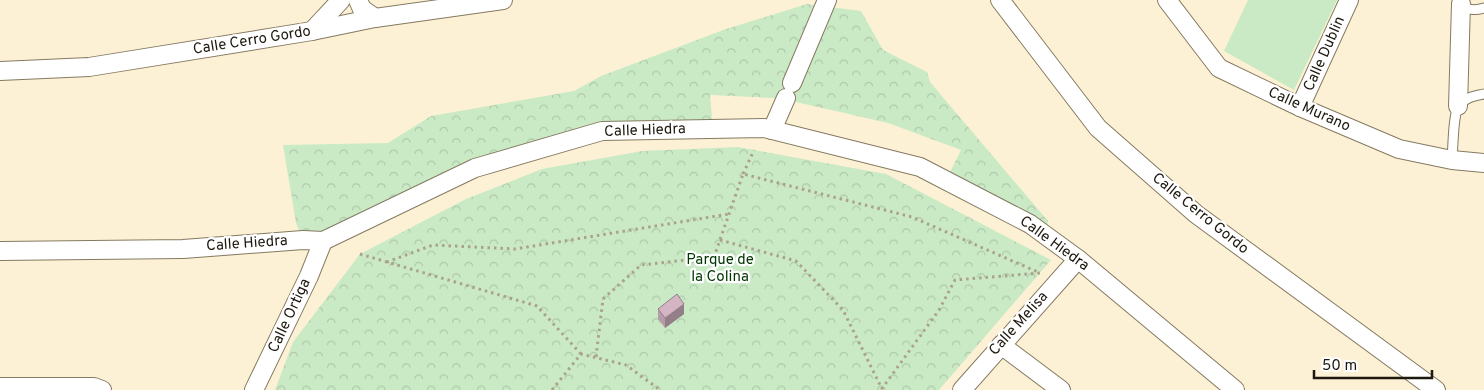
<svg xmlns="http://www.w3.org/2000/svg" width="1484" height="390" font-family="Overpass,sans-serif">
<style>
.green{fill:#caeac6}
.forest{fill:url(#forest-crowns)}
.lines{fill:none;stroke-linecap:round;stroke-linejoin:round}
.lane-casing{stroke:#857a61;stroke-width:11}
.street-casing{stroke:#857a61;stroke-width:20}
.path{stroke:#aba28c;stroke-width:3;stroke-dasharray:2.5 4;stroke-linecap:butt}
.lane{stroke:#fff;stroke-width:9}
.street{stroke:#fff;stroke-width:18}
.wall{fill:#b59ca8}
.shaded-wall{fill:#947f88}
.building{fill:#d3b5c3;stroke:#947f88}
.labels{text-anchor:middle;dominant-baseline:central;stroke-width:4.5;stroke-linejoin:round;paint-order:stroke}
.street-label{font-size:15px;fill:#1c180e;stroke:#fff}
.park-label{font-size:15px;fill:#003600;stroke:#fff}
</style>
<defs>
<pattern id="forest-crowns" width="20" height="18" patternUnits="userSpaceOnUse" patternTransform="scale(1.25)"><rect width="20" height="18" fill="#caeac6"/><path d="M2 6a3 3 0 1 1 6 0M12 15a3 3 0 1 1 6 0" fill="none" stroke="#adc8a9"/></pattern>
</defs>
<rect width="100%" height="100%" fill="#fdf1d5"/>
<polygon class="green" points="1248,0 1337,0 1294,90 1224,51"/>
<g class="forest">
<polygon points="807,4 861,11 883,50 927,72 930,82 1048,221 1046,235 946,180 961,150 888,123 796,102 773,98 710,95 713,129 602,131 475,168 303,240 296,223 283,145 388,143 431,116 574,91 601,76 726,29"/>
<polygon points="738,147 886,174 1051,260 939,390 275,390 293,342 360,254 466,199 542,169 642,151"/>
</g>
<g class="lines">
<defs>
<g id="lane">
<path d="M 1461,3 C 1466,10 1475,11 1484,8"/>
<path d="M 1452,160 C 1453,149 1453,113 1459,105 C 1466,97 1475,96 1484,94"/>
</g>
<g id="street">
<polyline points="358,0 362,9 375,18"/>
<polyline points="1000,0 1098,128 1196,214 1436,390"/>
<polyline points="1167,0 1219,68 1300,107 1399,149 1452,160 1484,163"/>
<polyline points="312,31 341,0"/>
<polyline points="0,71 89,67 312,31 375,18 503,0"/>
<polyline points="792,83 827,0"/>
<polyline points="1458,106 1461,4"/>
<polyline points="1300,107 1349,0"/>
<polyline points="772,130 786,98"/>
<polyline points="0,251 183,249 303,240 323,241 475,168 602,131 764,128 920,167 1030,224 1078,259 1235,390"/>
<polyline points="1001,345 1061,390"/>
<polyline points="0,387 94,387 102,390"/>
<polyline points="254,390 309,276 323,241"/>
<polyline points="962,390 1078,259"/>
</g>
</defs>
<use href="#lane" class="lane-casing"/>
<use href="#street" class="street-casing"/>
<g class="path">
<polyline points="743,174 754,150"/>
<polyline points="720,240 796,261 843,310 882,389"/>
<polyline points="360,254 387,262"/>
<polyline points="581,354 537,306 387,262 433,245 515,249 729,214"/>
<polyline points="596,357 603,299 641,265 714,257 743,174 912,217 1040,273 955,280 939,310 881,390"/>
<polyline points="552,390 581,354 626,365 660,390"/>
</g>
<use href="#lane" class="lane"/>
<use href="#street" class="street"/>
</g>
<polygon class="wall" points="658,309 684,314 665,328 658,319"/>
<polygon class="shaded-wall" points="684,304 684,314 665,328 665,318"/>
<polygon class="building" points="677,294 684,304 665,318 658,309"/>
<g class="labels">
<g class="street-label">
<text transform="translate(252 41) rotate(-9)">Calle Cerro Gordo</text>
<text transform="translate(1325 54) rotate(-66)">Calle Dublin</text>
<text transform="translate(1309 110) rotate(24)">Calle Murano</text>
<text transform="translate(645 131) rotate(-2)">Calle Hiedra</text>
<text transform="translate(1200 214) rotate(39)">Calle Cerro Gordo</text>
<text transform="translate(247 244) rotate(-4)">Calle Hiedra</text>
<text transform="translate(1054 244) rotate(36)">Calle Hiedra</text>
<text transform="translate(290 316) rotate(-65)">Calle Ortiga</text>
<text transform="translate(1019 324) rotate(-48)">Calle Melisa</text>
</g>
<g class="park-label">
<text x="720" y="260">Parque de<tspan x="720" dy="17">la Colina</tspan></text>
</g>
</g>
<path d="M1314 370v8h118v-8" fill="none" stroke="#1c180e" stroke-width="2.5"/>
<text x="1322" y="370" font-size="15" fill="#1c180e" stroke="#ffffff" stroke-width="4" paint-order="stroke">50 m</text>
</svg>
